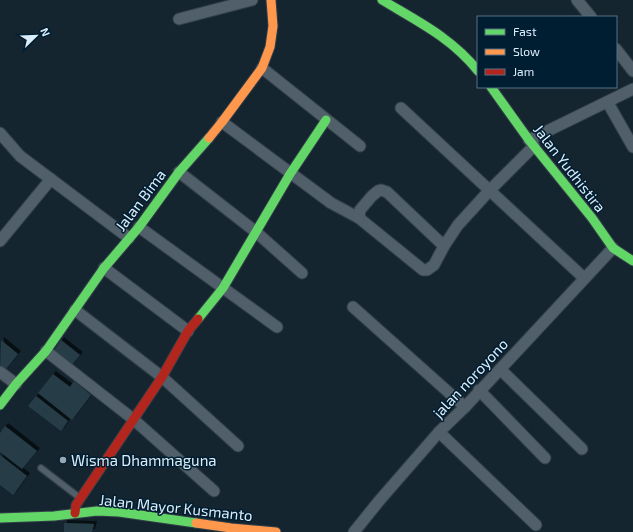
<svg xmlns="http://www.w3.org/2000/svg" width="633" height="532" font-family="'Exo 2',sans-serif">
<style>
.building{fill:#263c46;filter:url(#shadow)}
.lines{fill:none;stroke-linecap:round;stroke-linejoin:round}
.lane-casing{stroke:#333f48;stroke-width:8}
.street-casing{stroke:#333f48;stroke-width:13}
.fast-casing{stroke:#333f48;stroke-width:11}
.slow-casing{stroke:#333f48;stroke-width:11}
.jam-casing{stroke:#333f48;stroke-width:11}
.lane{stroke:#505f69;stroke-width:5.5}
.street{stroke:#505f69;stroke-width:11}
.fast{stroke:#63d668;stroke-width:9}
.slow{stroke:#ff974d;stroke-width:9}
.jam{stroke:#b3261e;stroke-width:9}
.poi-dot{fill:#97a8b4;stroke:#001e32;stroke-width:1.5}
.labels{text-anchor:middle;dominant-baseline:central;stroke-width:3;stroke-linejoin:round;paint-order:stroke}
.street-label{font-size:15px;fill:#ddeefb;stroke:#001e32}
.poi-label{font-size:15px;fill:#ddeefb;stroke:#001e32;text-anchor:start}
</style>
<defs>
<filter id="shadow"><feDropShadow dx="3" dy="-3" stdDeviation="0" flood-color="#0009"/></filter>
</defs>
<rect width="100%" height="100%" fill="#142530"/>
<g class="building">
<polygon points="1,340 18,354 3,373 0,371"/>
<polygon points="61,340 80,355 71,366 53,352"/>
<polygon points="53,374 70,387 74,381 91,395 72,420 38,393"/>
<polygon points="36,396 68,421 61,431 28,406"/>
<polygon points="5,426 37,451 22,469 0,452 0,433"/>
<polygon points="0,455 27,476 13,495 0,485"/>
<polygon points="64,523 94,524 92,532 64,532"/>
</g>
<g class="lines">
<defs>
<polyline id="lane" points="41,468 80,498"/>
<g id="street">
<polyline points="577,0 591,17"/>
<polyline points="179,19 252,0"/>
<polyline points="616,49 633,71"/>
<polyline points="262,68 360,146"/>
<polyline points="608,103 633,147"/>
<polyline points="401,108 584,278"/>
<polyline points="222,122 331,203 359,218 423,270 427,270 434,265 444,246"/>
<polyline points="0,133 20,156 129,238"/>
<polyline points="529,140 633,89"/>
<polyline points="179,172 256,232 302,273"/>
<polyline points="359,218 360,210 372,196 378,191 381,190 387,192 444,246 458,225 489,191 534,146"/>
<polyline points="139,227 277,327"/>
<polyline points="0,241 51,179"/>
<polyline points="104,268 188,331"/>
<polyline points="353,307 465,407"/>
<polyline points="75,310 162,377 238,446"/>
<polyline points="46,351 133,419 214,491"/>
<polyline points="500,369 582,449"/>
<polyline points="0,372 16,384"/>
<polyline points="479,390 545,458"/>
<polyline points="439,432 536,525"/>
<polyline points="354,532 379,501 439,432 465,407 613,248"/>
</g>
<g id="fast">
<path d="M 382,0 C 417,21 452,38 478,71"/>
<polyline points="491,87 529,140 592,218 613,248 633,261"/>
<polyline points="198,319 223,288 290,174 326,120"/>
<polyline points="0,405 16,384 46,351 104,268 139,227 179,172 209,138"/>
<polyline points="0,518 54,516 97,511 119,512 196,523"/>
</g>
<g id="slow">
<polyline points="209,138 222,122 262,68 270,47 273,26 271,0"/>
<polyline points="196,523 231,528 276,532"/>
</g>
<polyline id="jam" points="75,513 76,505 162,377 188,331 198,319"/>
</defs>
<use href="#lane" class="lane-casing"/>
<use href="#street" class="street-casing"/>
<use href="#fast" class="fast-casing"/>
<use href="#slow" class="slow-casing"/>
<use href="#jam" class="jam-casing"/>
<use href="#lane" class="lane"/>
<use href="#street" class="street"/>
<use href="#fast" class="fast"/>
<use href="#slow" class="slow"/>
<use href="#jam" class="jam"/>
</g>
<circle class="poi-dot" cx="63" cy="460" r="4"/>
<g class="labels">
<g class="street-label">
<text transform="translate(570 168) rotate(52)">Jalan Yudhistira</text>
<text transform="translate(140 200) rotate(-53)">Jalan Bima</text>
<text transform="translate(470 378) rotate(-47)">jalan noroyono</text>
<text transform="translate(176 507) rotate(6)">Jalan Mayor Kusmanto</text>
</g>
<g class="poi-label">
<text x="71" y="460">Wisma Dhammaguna</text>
</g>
</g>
<rect x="477" y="16" width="140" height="72" fill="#001e32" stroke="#587182"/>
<rect x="485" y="29" width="20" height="6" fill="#63d668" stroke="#587182"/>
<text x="513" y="36" font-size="12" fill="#ddeefb">Fast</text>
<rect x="485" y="49" width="20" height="6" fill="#ff974d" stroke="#587182"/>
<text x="513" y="56" font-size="12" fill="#ddeefb">Slow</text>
<rect x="485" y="69" width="20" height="6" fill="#b3261e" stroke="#587182"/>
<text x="513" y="76" font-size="12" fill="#ddeefb">Jam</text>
<g transform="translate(36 36) rotate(67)" stroke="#001e32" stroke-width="3" paint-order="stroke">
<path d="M0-3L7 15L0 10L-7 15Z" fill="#ddeefb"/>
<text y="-6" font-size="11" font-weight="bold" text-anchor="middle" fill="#ddeefb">N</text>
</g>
</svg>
